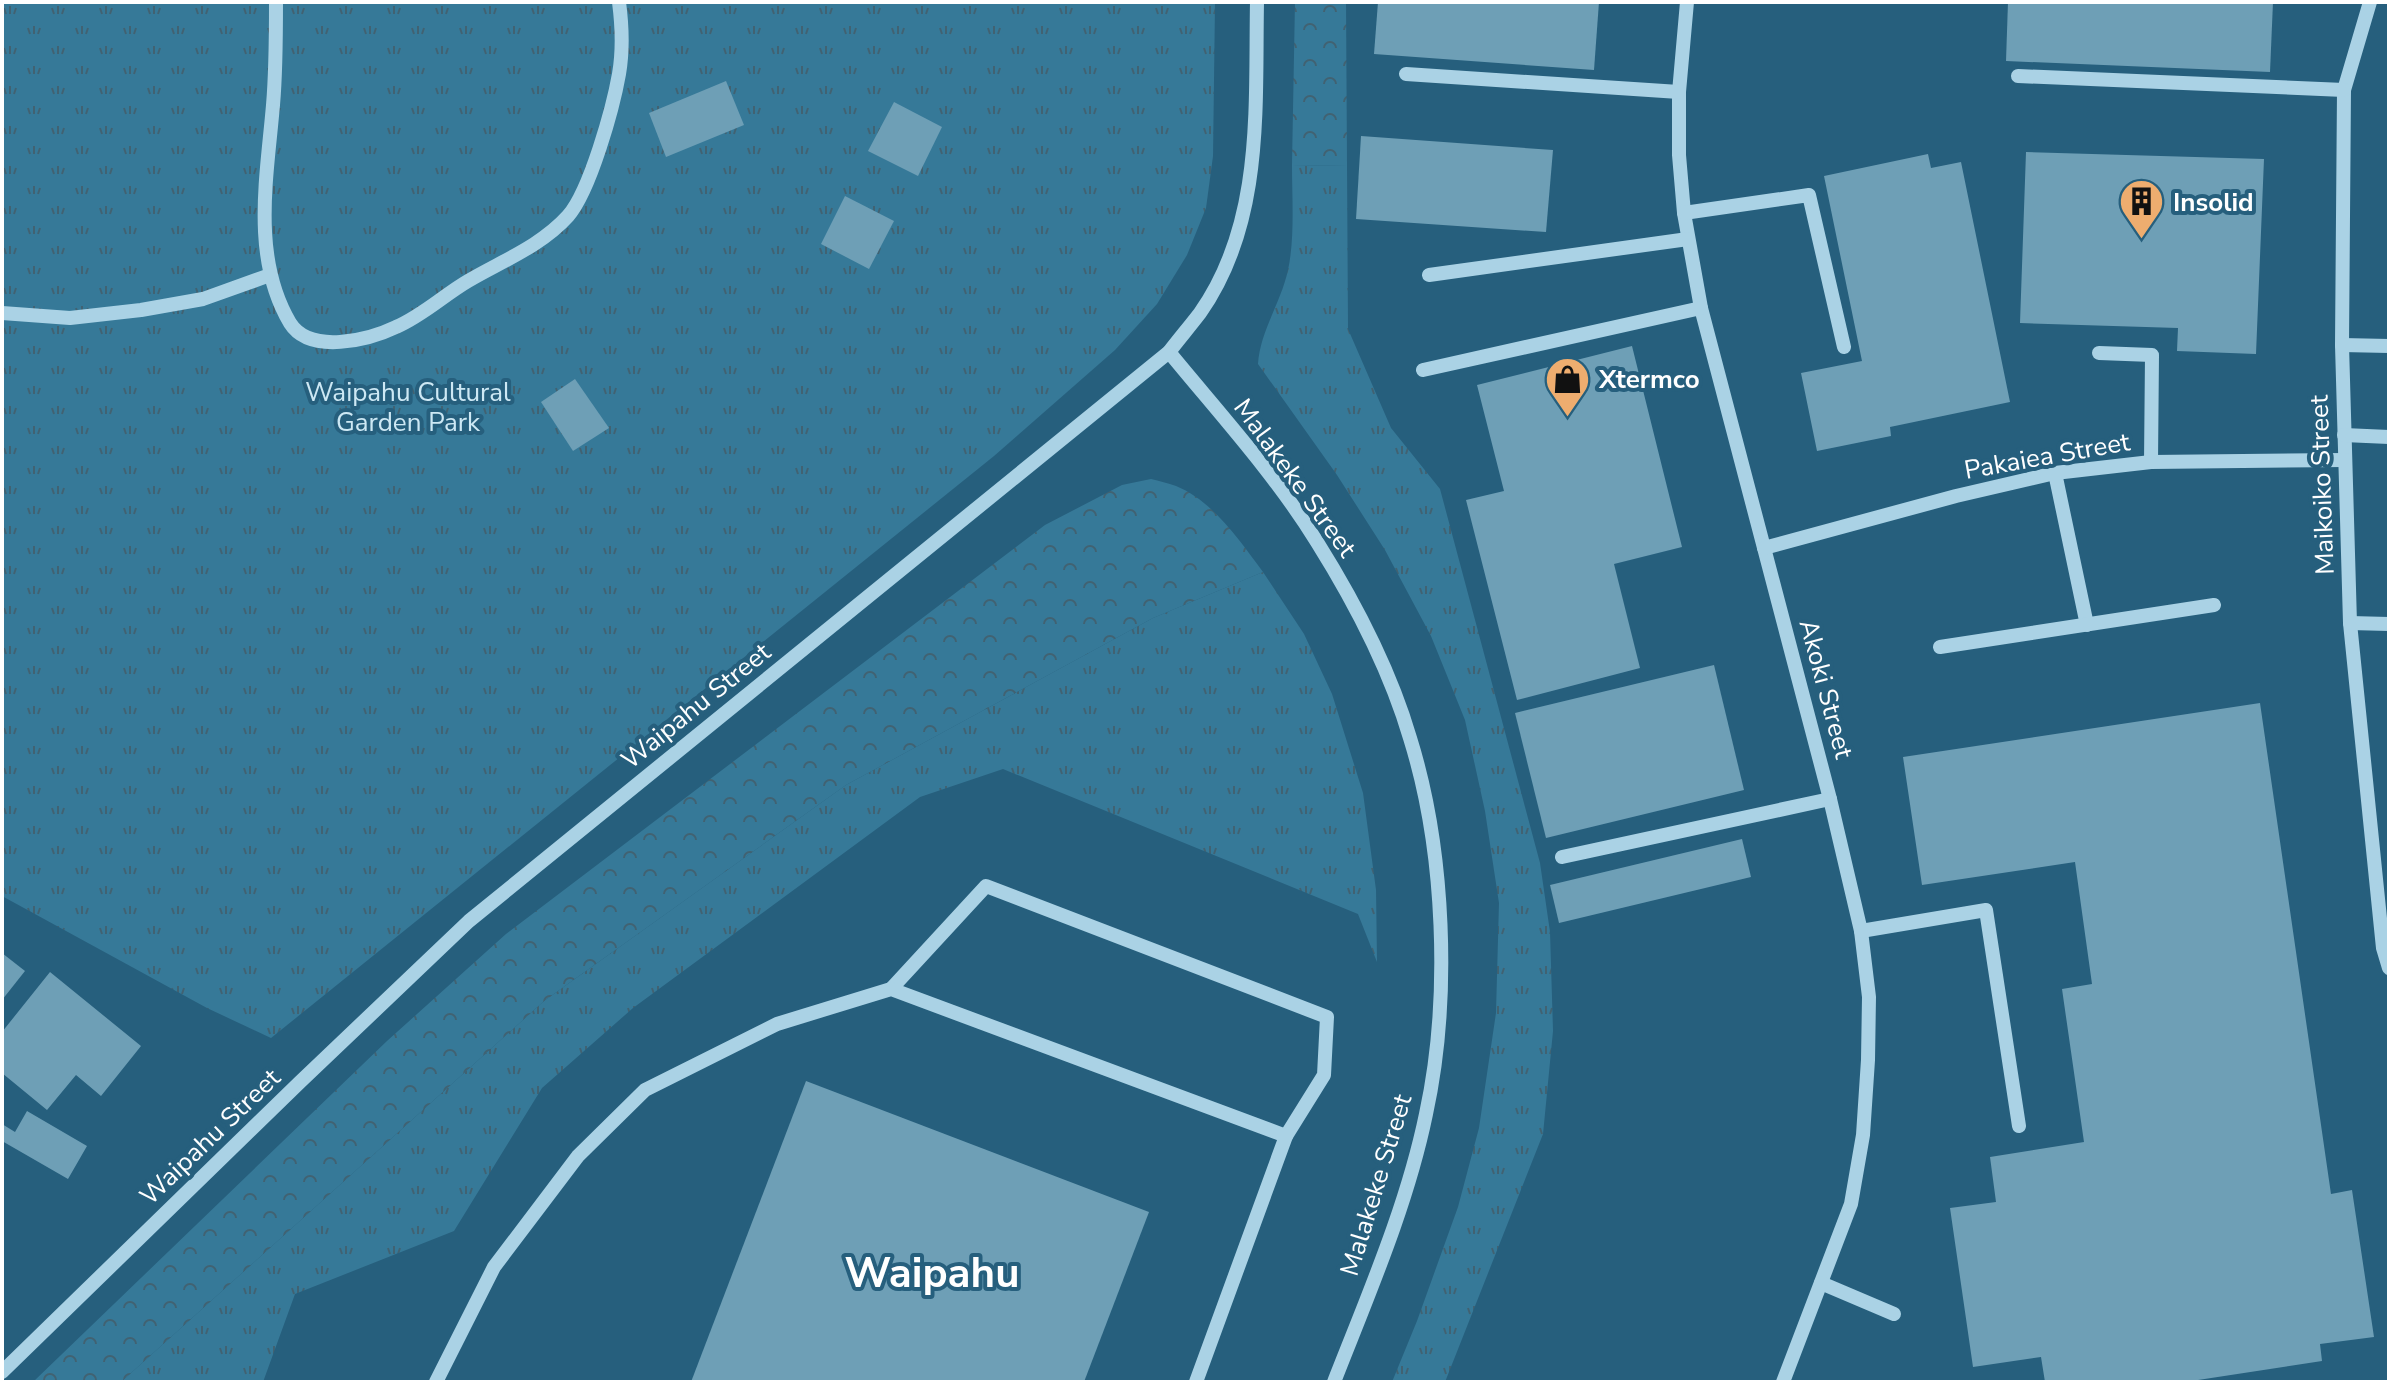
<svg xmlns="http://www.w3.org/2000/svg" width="2391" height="1384" font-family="'Nunito Sans',sans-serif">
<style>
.grass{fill:url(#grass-tufts)}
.forest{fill:url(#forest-crowns)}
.building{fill:#6e9fb6}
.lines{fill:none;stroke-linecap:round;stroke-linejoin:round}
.minor{stroke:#aad2e5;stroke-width:14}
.labels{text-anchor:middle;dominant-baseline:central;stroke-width:8;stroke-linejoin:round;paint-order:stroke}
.poi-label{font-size:26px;font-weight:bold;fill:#fff;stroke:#265f7d;text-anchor:start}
.park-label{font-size:26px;fill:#cde8f4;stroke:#265f7d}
.street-label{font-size:26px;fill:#fff;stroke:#265f7d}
.town-label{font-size:42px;font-weight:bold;fill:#fff;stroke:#265f7d}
</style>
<defs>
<pattern id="grass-tufts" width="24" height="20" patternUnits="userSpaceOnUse" patternTransform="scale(2)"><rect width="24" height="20" fill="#367998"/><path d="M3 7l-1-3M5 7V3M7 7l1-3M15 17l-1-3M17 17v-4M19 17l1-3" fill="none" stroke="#416272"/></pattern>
<pattern id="forest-crowns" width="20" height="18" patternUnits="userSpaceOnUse" patternTransform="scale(2)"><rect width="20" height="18" fill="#367998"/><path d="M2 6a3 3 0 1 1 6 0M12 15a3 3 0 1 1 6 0" fill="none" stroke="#416272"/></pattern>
</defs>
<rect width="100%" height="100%" fill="#265f7d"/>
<g class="grass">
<polygon points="2,2 1215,2 1213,156 1206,208 1187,255 1157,304 1115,350 994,456 271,1038 207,1008 2,896"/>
<path d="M 1292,165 L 1347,166 L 1348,329 L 1391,428 L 1440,489 L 1540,863 L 1550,932 L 1553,1031 L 1543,1134 L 1445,1382 L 1392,1382 L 1417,1321 L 1458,1207 L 1479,1128 L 1496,1013 L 1499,903 L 1485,811 L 1465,720 L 1431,636 L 1385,550 L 1337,475 L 1258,364 C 1260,331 1281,303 1288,270 C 1295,238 1292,198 1292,165 Z"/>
<polygon points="1263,572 1304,634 1332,694 1363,793 1376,890 1377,962 1358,914 1003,769 920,797 633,1008 542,1088 454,1231 295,1294 263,1382 121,1382 544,1001 846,785 1153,618"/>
</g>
<g class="forest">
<polygon points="1295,2 1346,2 1347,166 1292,165"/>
<path d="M 1151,479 C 1159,481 1168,483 1176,486 C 1213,501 1240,541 1263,572 L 1153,618 L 846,785 L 544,1001 L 121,1382 L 33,1382 L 387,1041 L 506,934 L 1045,525 L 1122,485 Z"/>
</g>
<g class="building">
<polygon points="1378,2 1599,2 1594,70 1374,54"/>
<polygon points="2008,2 2273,2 2270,72 2006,61"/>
<polygon points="726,81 744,125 666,157 649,113"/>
<polygon points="894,102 942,127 918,176 868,151"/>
<polygon points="1361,136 1553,150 1546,232 1356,219"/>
<polygon points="2026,152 2264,159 2256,354 2177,351 2178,328 2020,323"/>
<polygon points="1928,154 1931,168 1961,162 2010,402 1890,427 1891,436 1817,451 1801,373 1862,361 1824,176"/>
<polygon points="845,196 894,221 869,269 821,244"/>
<polygon points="1632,346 1682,547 1614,564 1640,668 1517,700 1466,500 1504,491 1477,385"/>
<polygon points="575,379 609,428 573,451 541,402"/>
<polygon points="1714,665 1744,790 1546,838 1515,713"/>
<polygon points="2260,703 2331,1194 2352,1190 2374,1337 2320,1344 2322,1361 2185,1382 2045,1382 2041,1357 1973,1367 1950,1208 1996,1202 1990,1157 2084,1142 2062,989 2092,984 2075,862 1922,885 1903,757"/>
<polygon points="1742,839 1751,877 1559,923 1550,885"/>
<polygon points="2,953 25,971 2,1000"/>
<polygon points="50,972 141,1046 101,1096 76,1075 47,1110 2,1073 2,1032"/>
<polygon points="806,1081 1149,1212 1084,1382 691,1382"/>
<polygon points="27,1111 87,1146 68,1179 2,1141 2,1124 15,1132"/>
</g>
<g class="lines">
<g class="minor">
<path d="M 276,2 C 276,36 276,71 273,105 C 267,177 251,257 290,323 C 310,355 369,340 396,327 C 422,316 444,295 468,281 C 502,261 541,246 568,216 C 590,191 613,108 619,74 C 623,51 622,25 619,2"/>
<polyline points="1687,2 1679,92 1679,155 1684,213 1701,308 1830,799 1861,931 1869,997 1868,1060 1863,1135 1851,1204 1783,1382"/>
<polyline points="2370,2 2344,90 2342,345 2350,623 2383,948 2389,968"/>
<polyline points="1406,74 1679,92"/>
<polyline points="2018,76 2344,90"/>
<polyline points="1684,213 1809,195 1844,347"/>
<polyline points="1429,275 1688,239"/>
<polyline points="2,313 70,318 141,310 203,299 270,275"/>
<polyline points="2342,345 2389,346"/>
<path d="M 1169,352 C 1219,413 1275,474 1317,542 C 1354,601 1390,670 1410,738 C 1445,850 1451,999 1426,1114 C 1407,1206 1368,1295 1334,1382"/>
<polyline points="2099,353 2152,355 2151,462"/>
<polyline points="1423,370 1701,308"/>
<polyline points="2344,435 2389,437"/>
<polyline points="2055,473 2087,625"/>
<polyline points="1764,548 1956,496 2055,473 2151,462 2345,460"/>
<polyline points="2350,623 2389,624"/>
<polyline points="1940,647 2214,605"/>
<polyline points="1562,857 1830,799"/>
<polyline points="1861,931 1986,910 2019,1126"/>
<polyline points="891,989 986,886 1327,1017 1324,1075 1286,1136"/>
<polyline points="1821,1283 1894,1314"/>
<path d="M 2,1372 L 300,1082 L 469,921 L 1169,352 C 1179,339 1190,326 1200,313 C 1264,222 1255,107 1257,2"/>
<polyline points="436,1382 494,1267 578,1156 645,1090 777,1024 891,989 1286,1136 1196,1382"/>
</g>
</g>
<defs>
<symbol id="building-pin" viewBox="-11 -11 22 30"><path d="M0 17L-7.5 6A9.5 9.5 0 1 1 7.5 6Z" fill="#eead6f" stroke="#265f7d"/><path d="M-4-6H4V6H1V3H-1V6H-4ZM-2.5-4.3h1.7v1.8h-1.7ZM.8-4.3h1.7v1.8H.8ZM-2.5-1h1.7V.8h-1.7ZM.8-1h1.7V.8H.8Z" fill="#111"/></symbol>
<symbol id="shop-pin" viewBox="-11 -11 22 30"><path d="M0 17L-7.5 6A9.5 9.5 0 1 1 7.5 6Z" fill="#eead6f" stroke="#265f7d"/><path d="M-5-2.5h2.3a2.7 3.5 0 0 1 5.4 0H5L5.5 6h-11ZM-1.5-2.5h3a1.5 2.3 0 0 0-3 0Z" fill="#111"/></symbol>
</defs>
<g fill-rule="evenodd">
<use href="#building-pin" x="2116" y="176" width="51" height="69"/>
<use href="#shop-pin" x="1542" y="354" width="51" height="69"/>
</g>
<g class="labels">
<g class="poi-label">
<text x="2173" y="202">Insolid</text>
<text x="1599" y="379">Xtermco</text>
</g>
<g class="park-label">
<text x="408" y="392">Waipahu Cultural<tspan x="408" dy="30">Garden Park</tspan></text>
</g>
<g class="street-label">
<text transform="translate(2047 456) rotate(-10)">Pakaiea Street</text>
<text transform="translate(1295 478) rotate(54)">Malakeke Street</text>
<text transform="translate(2322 485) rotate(-92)">Maikoiko Street</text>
<text transform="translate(1826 689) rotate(75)">Akoki Street</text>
<text transform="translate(696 706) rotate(-39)">Waipahu Street</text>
<text transform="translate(210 1137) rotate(-44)">Waipahu Street</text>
<text transform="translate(1376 1185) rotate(-73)">Malakeke Street</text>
</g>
<g class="town-label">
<text x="932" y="1273">Waipahu</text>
</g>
</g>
<rect width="2391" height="1384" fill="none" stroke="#ffffff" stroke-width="8"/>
</svg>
